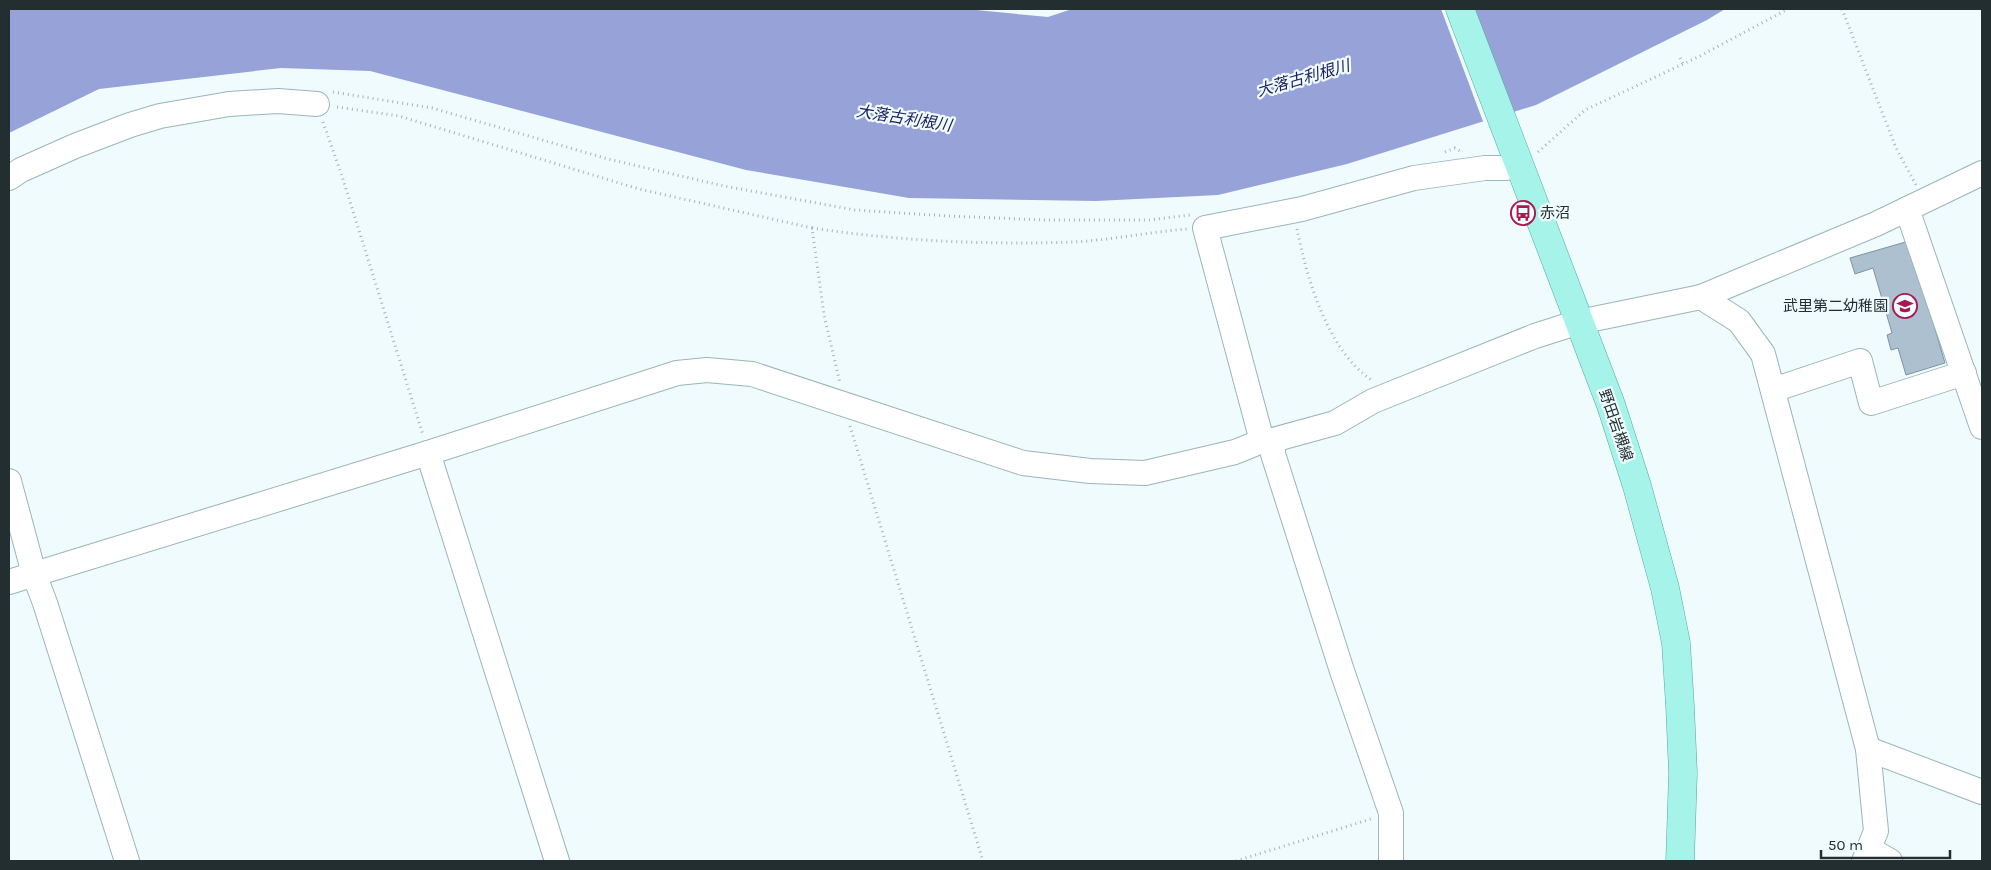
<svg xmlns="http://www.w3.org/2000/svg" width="1991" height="870" font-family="Karla,'Noto Sans JP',sans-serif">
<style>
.water{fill:#96a2d8}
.pier{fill:#f0fbfe}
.building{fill:#acc0d0;stroke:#8092a2}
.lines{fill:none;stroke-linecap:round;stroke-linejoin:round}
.minor-casing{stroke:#9ab5bb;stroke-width:26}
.major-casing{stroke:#51aa9f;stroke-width:29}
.path{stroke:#a8b3b6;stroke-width:3;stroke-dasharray:1 4;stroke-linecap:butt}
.minor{stroke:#fff;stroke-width:24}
.major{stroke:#a6f4e9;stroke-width:28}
.labels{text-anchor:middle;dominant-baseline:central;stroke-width:4.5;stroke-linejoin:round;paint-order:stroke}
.poi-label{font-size:15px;fill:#232e31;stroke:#f0fbfe;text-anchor:start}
.street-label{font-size:15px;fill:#232e31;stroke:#f0fbfe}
.water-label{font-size:16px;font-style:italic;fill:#1d2160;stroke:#f0fbfe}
</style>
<rect width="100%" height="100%" fill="#f0fbfe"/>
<polygon class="water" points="9,9 966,9 1048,17 1072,9 1725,9 1707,20 1536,105 1347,164 1218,195 1096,201 909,198 746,170 370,71 281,68 99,89 9,133"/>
<polygon class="pier" points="1441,9 1469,9 1508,116 1484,124"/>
<polygon class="building" points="1909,241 1945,363 1906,375 1898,348 1891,350 1887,335 1892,333 1873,268 1855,274 1850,258"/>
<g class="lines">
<defs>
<g id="minor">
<polyline points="9,178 21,170 75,146 130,125 160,116 229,104 278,101 317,104"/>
<polyline points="1907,209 1982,427"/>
<polyline points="1701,297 1739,321 1763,354 1868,749 1876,831 1864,861"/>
<polyline points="1773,390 1860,361 1871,403 1964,373"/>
<polyline points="1273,440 1273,454 1342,671 1391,813 1391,861"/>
<polyline points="1262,441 1205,228 1302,209 1414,178 1485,168 1506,168 1519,162"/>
<polyline points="428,453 557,861"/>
<polyline points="9,481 34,574 45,603 127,861"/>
<polyline points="9,582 428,453 677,373 707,370 752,374 1023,463 1090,471 1145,473 1235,452 1262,441 1273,440 1335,423 1373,401 1535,336 1579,322 1701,297 1876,224 1982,173"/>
<polyline points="1868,749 1982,792"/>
<polyline points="1869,849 1890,861"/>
</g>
<polyline id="major" points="1460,9 1611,405 1637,486 1665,588 1676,643 1680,706 1683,773 1680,861"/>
</defs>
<use href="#minor" class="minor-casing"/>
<use href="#major" class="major-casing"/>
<g class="path">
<polyline points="1842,9 1896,148 1916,185"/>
<polyline points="1680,58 1683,64"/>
<polyline points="333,92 432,108 608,159 724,186 855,210 949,216 1044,220 1149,220 1190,215"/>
<polyline points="337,107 399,116 639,189 812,228 824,315 840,383"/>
<polyline points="323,122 342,176 423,435"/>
<polyline points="1445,152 1455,148 1460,151"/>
<polyline points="1538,152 1585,110 1700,56 1788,9"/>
<path d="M 812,228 C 898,241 986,245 1074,242 C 1111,240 1149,232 1187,229"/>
<path d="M 1297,229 C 1307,279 1328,352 1373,381"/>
<polyline points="850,426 983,861"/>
<polyline points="1236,861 1371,819"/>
</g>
<use href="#minor" class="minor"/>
<use href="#major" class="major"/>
</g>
<defs>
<symbol id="bus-ring" viewBox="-11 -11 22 22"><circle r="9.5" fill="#f0fbfe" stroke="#aa184f" stroke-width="1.5"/><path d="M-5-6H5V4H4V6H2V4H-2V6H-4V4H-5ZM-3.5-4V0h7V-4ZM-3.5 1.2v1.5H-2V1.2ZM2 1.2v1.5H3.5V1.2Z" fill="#aa184f"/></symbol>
<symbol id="school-ring" viewBox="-11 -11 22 22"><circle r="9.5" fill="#f0fbfe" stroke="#aa184f" stroke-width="1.5"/><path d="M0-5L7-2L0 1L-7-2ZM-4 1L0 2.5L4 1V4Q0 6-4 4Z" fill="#aa184f"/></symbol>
</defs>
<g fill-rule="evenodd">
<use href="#bus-ring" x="1509" y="199" width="28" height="28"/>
<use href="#school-ring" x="1891" y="292" width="28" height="28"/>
</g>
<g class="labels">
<g class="poi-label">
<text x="1540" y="213">赤沼</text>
<text x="1888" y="306" text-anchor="end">武里第二幼稚園</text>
</g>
<g class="street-label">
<text transform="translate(1616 425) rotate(71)">野田岩槻線</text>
</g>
<g class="water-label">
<text transform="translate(1303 78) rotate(-16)">大落古利根川</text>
<text transform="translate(904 118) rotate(9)">大落古利根川</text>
</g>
</g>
<rect width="1991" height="870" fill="none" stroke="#232e31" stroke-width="20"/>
<path d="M1821 850v8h129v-8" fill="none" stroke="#232e31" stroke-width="2.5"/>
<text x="1828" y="850" font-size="15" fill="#232e31" stroke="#f0fbfe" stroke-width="4" paint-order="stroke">50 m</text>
</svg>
